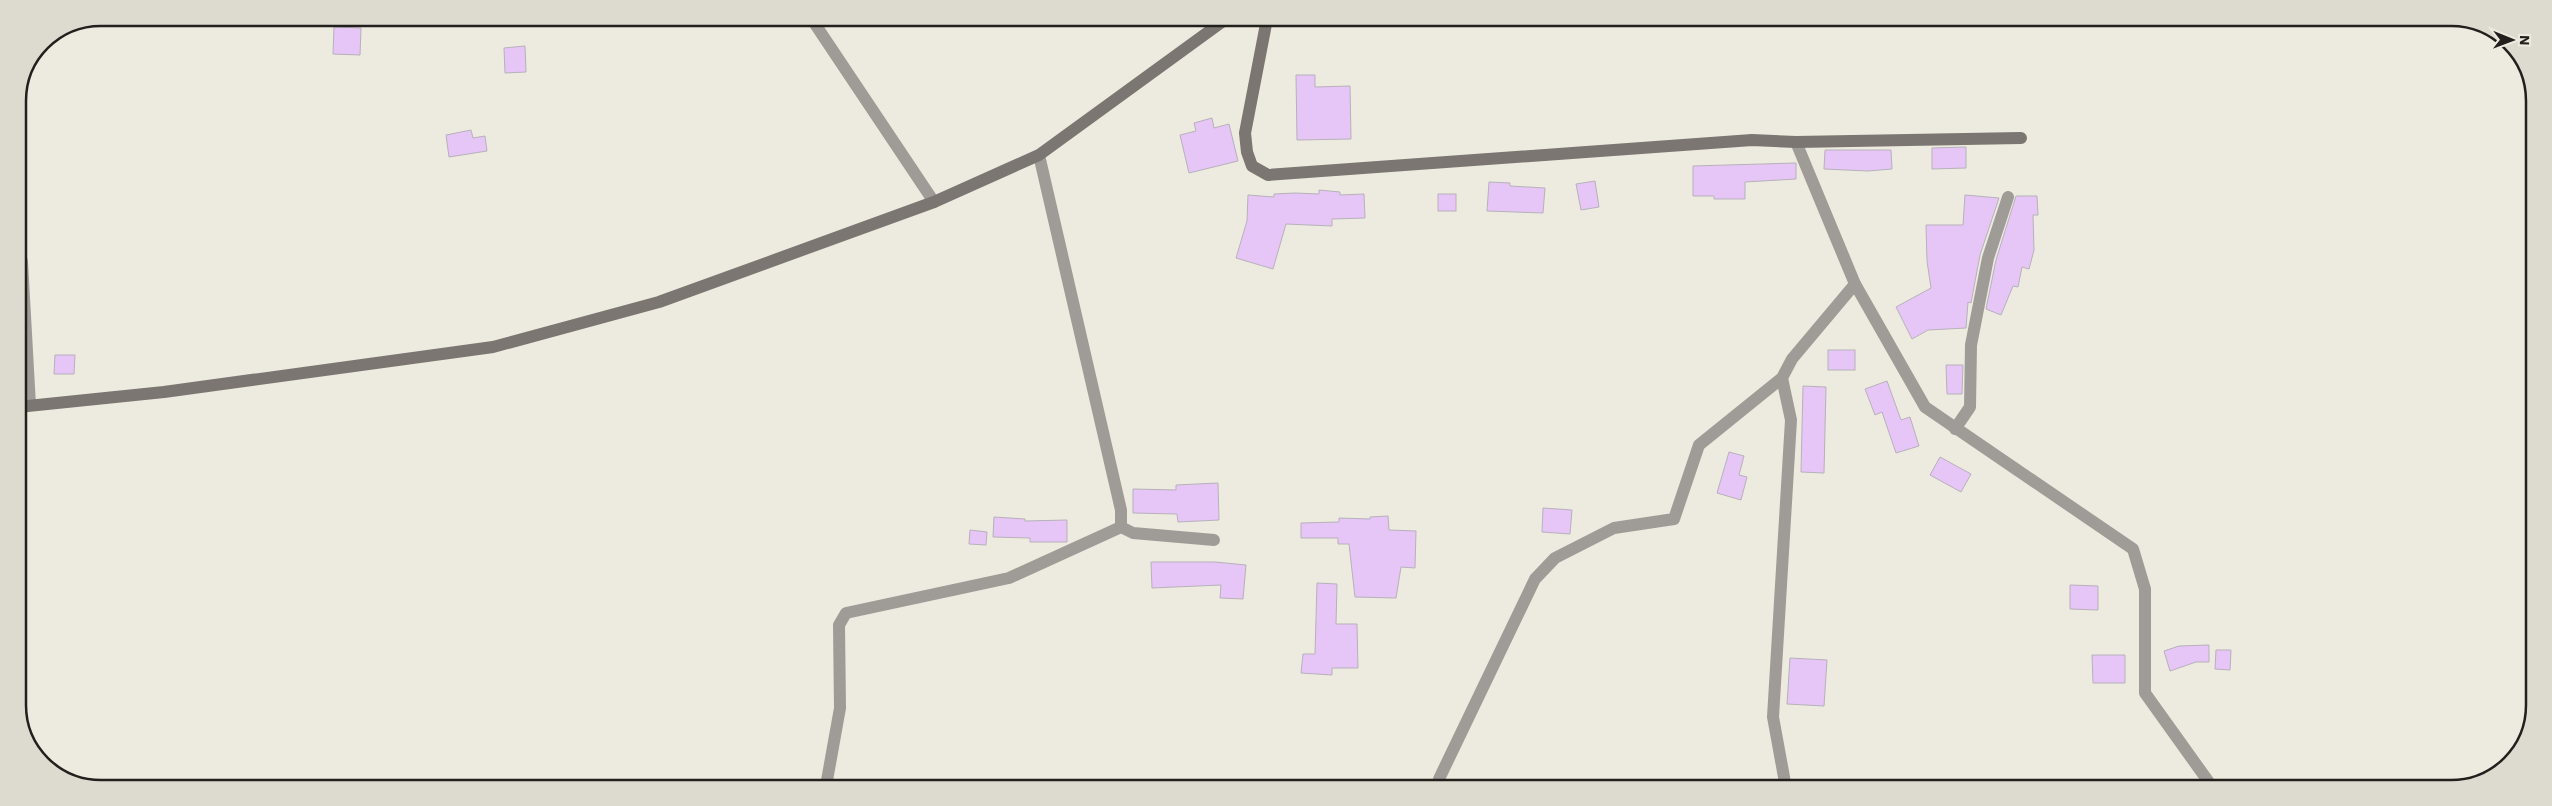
<svg xmlns="http://www.w3.org/2000/svg" width="2552" height="806" font-family="'Work Sans',sans-serif">
<style>
.building{fill:#e6c6f7;stroke:#b7b1ba}
.lines{fill:none;stroke-linecap:round;stroke-linejoin:round}
.street{stroke:#9f9c98;stroke-width:12}
.secondary{stroke:#7b7671;stroke-width:12}
.rim{fill:none;stroke:#21201c;stroke-width:2.5}
</style>
<rect width="100%" height="100%" fill="#edeadf"/>
<g class="building">
<polygon points="334,27 361,28 360,55 333,54"/>
<polygon points="525,46 526,72 505,73 504,48"/>
<polygon points="1296,75 1315,75 1315,87 1350,86 1351,139 1297,140"/>
<polygon points="1212,118 1214,128 1229,124 1238,161 1189,173 1180,135 1196,131 1194,123"/>
<polygon points="471,130 473,138 485,136 487,151 449,157 446,135"/>
<polygon points="1966,147 1966,168 1932,169 1932,148"/>
<polygon points="1825,150 1891,150 1892,169 1868,171 1824,169"/>
<polygon points="1796,163 1796,179 1745,182 1745,199 1714,199 1714,196 1693,196 1693,166"/>
<polygon points="1595,181 1599,207 1581,210 1576,184"/>
<polygon points="1489,182 1510,183 1510,186 1545,188 1543,213 1487,211"/>
<polygon points="1319,190 1340,192 1340,195 1364,194 1365,218 1332,219 1332,226 1286,224 1273,269 1236,258 1247,221 1248,195 1274,197 1274,194 1295,193 1319,194"/>
<rect x="1438" y="194" width="18" height="17"/>
<polygon points="1965,195 1999,198 1980,255 1971,303 1968,302 1966,328 1928,330 1912,339 1896,307 1931,288 1927,261 1926,225 1963,225"/>
<polygon points="2016,196 2037,196 2038,215 2033,215 2034,250 2029,269 2022,267 2018,287 2013,286 2001,315 1986,309 1996,260"/>
<rect x="1828" y="350" width="27" height="20"/>
<polygon points="55,355 75,355 74,374 54,374"/>
<polygon points="1946,365 1963,365 1962,394 1947,394"/>
<polygon points="1887,381 1901,420 1910,417 1919,446 1896,453 1882,412 1875,415 1865,389"/>
<polygon points="1803,386 1826,387 1824,473 1801,472"/>
<polygon points="1729,452 1744,456 1739,475 1747,477 1741,500 1717,493"/>
<polygon points="1940,457 1971,474 1961,492 1930,475"/>
<polygon points="1218,483 1219,520 1178,522 1177,514 1133,513 1133,489 1176,490 1176,485"/>
<polygon points="1543,508 1572,510 1570,534 1542,532"/>
<polygon points="1388,516 1389,530 1416,531 1415,568 1401,567 1396,598 1355,597 1349,544 1338,544 1338,538 1301,538 1301,523 1339,522 1339,518 1370,519 1370,517"/>
<polygon points="994,517 1025,519 1025,521 1067,520 1067,542 1030,542 1030,538 993,537"/>
<polygon points="970,530 987,532 986,545 969,544"/>
<polygon points="1151,562 1215,562 1246,565 1243,599 1220,598 1221,585 1152,588"/>
<polygon points="1317,583 1337,584 1336,624 1357,624 1358,668 1332,668 1332,675 1301,673 1303,654 1315,654"/>
<polygon points="2070,585 2098,586 2098,610 2070,609"/>
<polygon points="2209,645 2209,662 2196,662 2170,671 2164,651 2179,646"/>
<polygon points="2216,650 2231,650 2230,670 2215,669"/>
<polygon points="2092,655 2125,655 2125,683 2093,683"/>
<polygon points="1790,658 1827,660 1824,706 1787,704"/>
</g>
<g class="lines">
<g class="street">
<polyline points="811,18 934,202"/>
<polyline points="1796,142 1855,284 1925,407 2133,549 2145,589 2145,693 2213,788"/>
<polyline points="1039,155 1121,510 1121,527"/>
<polyline points="18,246 22,262 30,405"/>
<polyline points="1782,378 1791,420 1773,717 1786,788"/>
<polyline points="1955,429 1970,407 1971,345 1988,258 2008,197"/>
<polyline points="1121,527 1133,533 1214,540"/>
<polyline points="826,786 840,708 839,625 846,613 1009,578 1121,527"/>
<polyline points="1439,787 1439,779 1535,579 1555,558 1614,528 1674,519 1699,445 1782,378 1792,359 1855,284"/>
</g>
<g class="secondary">
<polyline points="1267,19 1245,133 1247,152 1252,166 1268,175 1752,140 1796,142 2021,138"/>
<polyline points="18,407 164,392 493,347 659,302 934,202 1039,155 1226,19"/>
</g>
</g>
<path d="M0 0H2552V806H0ZM101 26H2451A75 75 0 0 1 2526 101V705A75 75 0 0 1 2451 780H101A75 75 0 0 1 26 705V101A75 75 0 0 1 101 26Z" fill="#dddacf" fill-rule="evenodd"/>
<path class="rim" d="M101 26H2451A75 75 0 0 1 2526 101V705A75 75 0 0 1 2451 780H101A75 75 0 0 1 26 705V101A75 75 0 0 1 101 26Z"/>
<g transform="translate(2512 40) rotate(91)" stroke="#edeadf" stroke-width="4" paint-order="stroke">
<path d="M0-4L9 19L0 12L-9 19Z" fill="#21201c"/>
<text y="-8" font-size="14" font-weight="bold" text-anchor="middle" fill="#21201c">N</text>
</g>
</svg>
